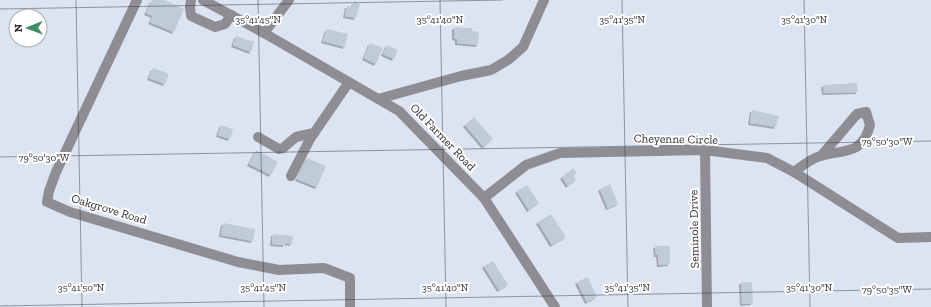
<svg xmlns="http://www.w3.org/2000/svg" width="931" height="307" font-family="'Zilla Slab',serif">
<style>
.building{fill:#bfccd6;filter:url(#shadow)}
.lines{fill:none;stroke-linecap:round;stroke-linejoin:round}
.minor{stroke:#8d8d93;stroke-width:10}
.ticks{fill:none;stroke:#2e3035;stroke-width:1;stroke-opacity:0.45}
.labels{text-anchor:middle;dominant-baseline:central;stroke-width:4;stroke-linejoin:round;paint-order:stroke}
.street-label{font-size:12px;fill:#2e3035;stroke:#fff}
.ticks-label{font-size:10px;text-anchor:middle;fill:#2e3035;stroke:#fff;stroke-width:4;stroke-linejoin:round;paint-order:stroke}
</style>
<defs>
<filter id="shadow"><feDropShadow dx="-2" dy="2" stdDeviation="0" flood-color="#0004"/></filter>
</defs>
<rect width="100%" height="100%" fill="#dde4f1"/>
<g class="building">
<polygon points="152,0 165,0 184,9 174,32 150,22 153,16 146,13"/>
<polygon points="354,2 360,4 356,18 345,16 347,6 352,7"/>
<polygon points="454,27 472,28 472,31 479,32 478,45 457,43 457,39 454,38"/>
<polygon points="327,29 348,34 345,47 323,41"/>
<polygon points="236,36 254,42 251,52 233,45"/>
<polygon points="370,43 383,48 376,64 364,58"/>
<polygon points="387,45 398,50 394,59 383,54"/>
<polygon points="153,68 169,74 165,84 149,78"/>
<polygon points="857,83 858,92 824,93 823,85"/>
<polygon points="752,110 779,116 776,127 750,123"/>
<polygon points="474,117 493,139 484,147 465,125"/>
<polygon points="221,125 233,129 230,139 218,135"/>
<polygon points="256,150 278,162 271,175 249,164"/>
<polygon points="307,158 326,166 317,187 297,179"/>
<polygon points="573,168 577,173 573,176 576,180 568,186 562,177"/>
<polygon points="610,184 618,204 608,208 600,189"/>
<polygon points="527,185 539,203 529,210 517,191"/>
<polygon points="551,214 566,237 552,245 538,222"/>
<polygon points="223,223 255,229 253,241 221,235"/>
<polygon points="273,234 293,236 292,244 285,243 285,245 272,244"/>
<polygon points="655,246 670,246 670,264 659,265 658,255 656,255"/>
<polygon points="493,261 508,285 499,290 484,266"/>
<polygon points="588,277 597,297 587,302 577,282"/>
<polygon points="741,282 752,282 753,303 742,304"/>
</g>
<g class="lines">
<g class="minor">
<polyline points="137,0 56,172 49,191 47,202 70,212 238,262 279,270 324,268 350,278 350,307"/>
<polyline points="191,0 190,7 191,16 215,27 225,24 231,15"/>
<polyline points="203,0 264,33 399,111 484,198 555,307"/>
<polyline points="264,33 289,0"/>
<polyline points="378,99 461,76 491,70 508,60 523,47 544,0"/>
<polyline points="258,137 279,149 283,148 296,137 314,133"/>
<polyline points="705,150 707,307"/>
<path d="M 794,172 C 802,166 810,159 820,156 C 844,149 862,156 870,125 L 866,112 L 857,114 L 821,156"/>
<polyline points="291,176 310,139 349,82"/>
<polyline points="484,198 526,165 560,153 705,150 767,158 794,172 898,238 931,237"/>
</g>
</g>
<path class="ticks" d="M 76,0 L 82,307M 258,0 L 264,307M 440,0 L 446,307M 622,0 L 628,307M 804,0 L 810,307M 0,9 L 503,0M 0,157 L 931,141M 0,306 L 931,289"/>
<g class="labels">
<g class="street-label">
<text transform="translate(443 137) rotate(46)">Old Farmer Road</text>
<text transform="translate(676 139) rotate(1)">Cheyenne Circle</text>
<text transform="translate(109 209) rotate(17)">Oakgrove Road</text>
<text transform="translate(694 229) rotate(-91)">Seminole Drive</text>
</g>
</g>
<g class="ticks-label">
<text x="258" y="23">35°41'45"N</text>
<text x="440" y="23">35°41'40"N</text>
<text x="622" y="23">35°41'35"N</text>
<text x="804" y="23">35°41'30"N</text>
<text x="887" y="145">79°50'30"W</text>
<text x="44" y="161">79°50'30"W</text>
<text x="81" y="291">35°41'50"N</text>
<text x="263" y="291">35°41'45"N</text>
<text x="445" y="291">35°41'40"N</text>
<text x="627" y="291">35°41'35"N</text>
<text x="809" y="291">35°41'30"N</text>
<text x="887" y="293">79°50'35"W</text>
</g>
<g transform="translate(28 28) rotate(269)"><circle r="19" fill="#ffffff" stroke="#abacae"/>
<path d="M0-3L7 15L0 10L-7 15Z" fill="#3d8e5f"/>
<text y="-6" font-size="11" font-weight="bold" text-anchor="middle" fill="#2e3035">N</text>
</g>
</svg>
